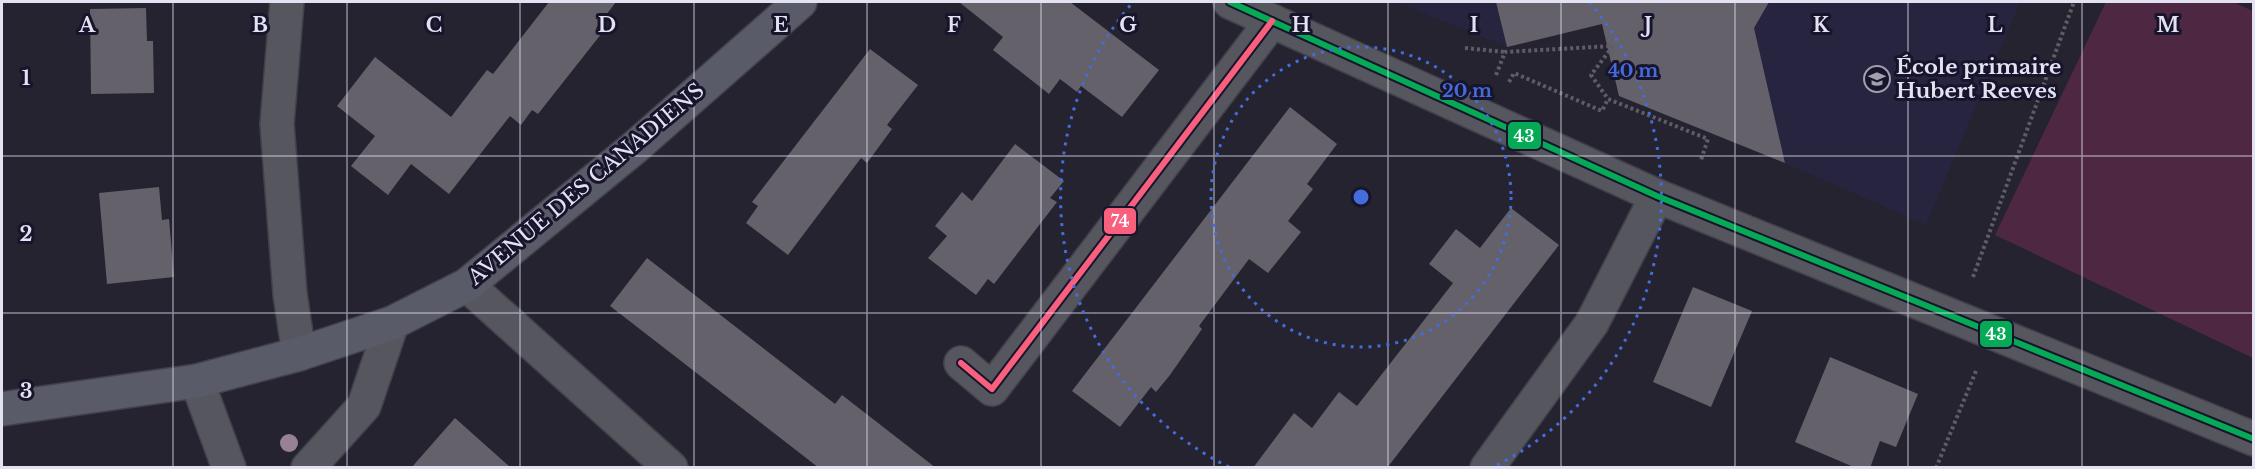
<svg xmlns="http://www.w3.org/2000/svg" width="2255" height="469" font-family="'Libre Baskerville',serif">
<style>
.built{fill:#27243f}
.green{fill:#4e2842}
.building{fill:#64616b}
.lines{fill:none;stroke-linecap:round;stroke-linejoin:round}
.street-casing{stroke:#41404b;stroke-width:36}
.secondary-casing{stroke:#41404b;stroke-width:36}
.path{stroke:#5e5d65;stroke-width:4;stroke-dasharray:3 3;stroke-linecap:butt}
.street{stroke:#56565f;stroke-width:33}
.secondary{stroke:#5a5b68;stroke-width:33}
.bus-1-casing{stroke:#17142b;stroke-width:10}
.bus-2-casing{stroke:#17142b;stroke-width:10}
.bus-1{stroke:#06aa56;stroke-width:6}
.bus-2{stroke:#f8607d;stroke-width:6}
.tree{fill:#988193}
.grid{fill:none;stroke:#e3e2f3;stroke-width:1.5;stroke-opacity:0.55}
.ring{fill:none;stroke:#456cdd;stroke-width:3;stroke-dasharray:3 6}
.labels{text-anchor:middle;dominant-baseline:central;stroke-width:6;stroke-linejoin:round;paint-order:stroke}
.poi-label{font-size:21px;font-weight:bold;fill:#e3e2f3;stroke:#17142b;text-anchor:start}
.street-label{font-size:21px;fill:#e3e2f3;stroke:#17142b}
.grid-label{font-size:20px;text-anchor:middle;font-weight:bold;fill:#e3e2f3;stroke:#17142b;stroke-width:6;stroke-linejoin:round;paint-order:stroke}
.centre{fill:#456cdd;stroke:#17142b;stroke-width:3}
.ring-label{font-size:18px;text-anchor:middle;font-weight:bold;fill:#456cdd;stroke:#17142b;stroke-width:6;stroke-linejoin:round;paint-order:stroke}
.line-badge{stroke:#17142b;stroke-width:2}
.badge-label{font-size:16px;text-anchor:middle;font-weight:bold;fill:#fff}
</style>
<rect width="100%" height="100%" fill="#24232f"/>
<g class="built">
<polygon points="1396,2 1496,2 1507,47"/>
<polygon points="1742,2 2020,2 1926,225 1785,163 1755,36 1749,36"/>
</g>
<polygon class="green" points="2106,2 2233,2 2253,11 2253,358 1995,235"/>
<g class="building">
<polygon points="549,2 616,2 596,28 602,33 538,114 532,110 521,125 510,116 449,194 411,164 388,195 351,166 375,136 337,106 375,57 451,117 487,70 493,74"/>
<polygon points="959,2 1070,2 1159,70 1122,117 1081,86 1077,92 1060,79 1049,94 993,50 1003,37"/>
<polygon points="1496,2 1769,2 1754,28 1785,163 1619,96 1602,24 1507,47"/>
<polygon points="146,8 147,41 153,41 154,93 91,94 90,9"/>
<polygon points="870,49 918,85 887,125 892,129 867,163 861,158 788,255 746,223 758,206 752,202"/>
<polygon points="1290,107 1337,144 1307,184 1313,189 1288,221 1301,232 1268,273 1249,259 1199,326 1202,329 1170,375 1156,392 1151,387 1120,427 1072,391"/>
<polygon points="1015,144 1064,181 1050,198 1057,202 994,284 988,279 976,295 928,258 947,236 935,226 962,192 972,201"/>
<polygon points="159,187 162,220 169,219 174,277 107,284 99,193"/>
<polygon points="1511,208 1559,245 1387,468 1253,468 1294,413 1312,428 1339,392 1357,406 1453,283 1429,264 1456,229 1480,248"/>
<polygon points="647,258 835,404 842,395 936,468 819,468 610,306"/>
<polygon points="1693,287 1752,311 1711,407 1653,382"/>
<polygon points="1830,357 1918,394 1896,447 1880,441 1870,468 1856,468 1795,442"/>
<polygon points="455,418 511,468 411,468"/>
</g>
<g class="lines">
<defs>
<g id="street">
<polyline points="287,2 277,124 290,294 299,354"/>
<polyline points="1230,2 1657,196 2254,439"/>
<polyline points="467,285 671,468"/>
<polyline points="961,363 992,389 1272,21"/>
<polyline points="197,381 229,468"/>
<polyline points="308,468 364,406 392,323"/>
<polyline points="1487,468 1592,323 1657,196"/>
</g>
<polyline id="secondary" points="2,409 197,381 299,354 392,323 467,285 634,148 800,2"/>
</defs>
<use href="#street" class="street-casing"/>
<use href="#secondary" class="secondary-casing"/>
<g class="path">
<polyline points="1613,46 1591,75 1608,99 1708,139 1701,160"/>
<polyline points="1465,48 1505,52"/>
<polyline points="1496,75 1505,52 1612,46"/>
<polyline points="1509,82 1514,73 1602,111 1608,99"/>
<polyline points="1973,277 2074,2"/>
<polyline points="1936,468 1976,371"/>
</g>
<use href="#street" class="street"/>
<use href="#secondary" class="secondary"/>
<defs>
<polyline id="bus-1" points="1230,2 1657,196 2254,439"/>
<polyline id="bus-2" points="961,363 992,389 1272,21"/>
</defs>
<use href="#bus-1" class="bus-1-casing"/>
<use href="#bus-2" class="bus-2-casing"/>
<use href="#bus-1" class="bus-1"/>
<use href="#bus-2" class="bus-2"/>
</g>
<circle class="tree" cx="289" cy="443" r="9"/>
<path class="grid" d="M 173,2 L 173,468M 347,2 L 347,468M 520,2 L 520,468M 694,2 L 694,468M 867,2 L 867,468M 1041,2 L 1041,468M 1214,2 L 1214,468M 1388,2 L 1388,468M 1561,2 L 1561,468M 1735,2 L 1735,468M 1908,2 L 1908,468M 2082,2 L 2082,468M 2,156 L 2254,156M 2,313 L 2254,313"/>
<g class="ring">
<circle cx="1361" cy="197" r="150"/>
<path d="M1229 467A300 300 0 0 1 1133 2M1589 2A300 300 0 0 1 1493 467"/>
</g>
<defs>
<symbol id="school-ring" viewBox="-11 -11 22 22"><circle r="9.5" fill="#17142b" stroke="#a09fae" stroke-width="1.5"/><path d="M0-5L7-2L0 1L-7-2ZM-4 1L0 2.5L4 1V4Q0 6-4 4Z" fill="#a09fae"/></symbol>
</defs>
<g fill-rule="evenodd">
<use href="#school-ring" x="1862" y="64" width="30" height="30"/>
</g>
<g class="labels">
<g class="poi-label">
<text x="1896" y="67">École primaire<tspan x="1896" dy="24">Hubert Reeves</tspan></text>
</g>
<g class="street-label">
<text transform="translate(586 184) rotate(-40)">AVENUE DES CANADIENS</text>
</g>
</g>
<g class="grid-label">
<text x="87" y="32">A</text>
<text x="260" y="32">B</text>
<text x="434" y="32">C</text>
<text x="607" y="32">D</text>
<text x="781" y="32">E</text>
<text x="954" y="32">F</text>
<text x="1128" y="32">G</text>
<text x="1301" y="32">H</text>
<text x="1474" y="32">I</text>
<text x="1648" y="32">J</text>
<text x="1821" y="32">K</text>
<text x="1995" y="32">L</text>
<text x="2168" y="32">M</text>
<text x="26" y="85">1</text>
<text x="26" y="241">2</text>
<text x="26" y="398">3</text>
</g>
<circle cx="1361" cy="197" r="9" class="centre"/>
<g class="ring-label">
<text x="1633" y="77">40 m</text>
<text x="1467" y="97">20 m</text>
</g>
<g class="line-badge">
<rect x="1507" y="121" width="35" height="29" rx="6" fill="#06aa56"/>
<rect x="1103" y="207" width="34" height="28" rx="6" fill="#f8607d"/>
<rect x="1979" y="320" width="34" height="28" rx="6" fill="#06aa56"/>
</g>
<g class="badge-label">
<text x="1524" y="142">43</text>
<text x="1120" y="227">74</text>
<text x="1996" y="340">43</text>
</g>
<rect width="2255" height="469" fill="none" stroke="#e3e2f3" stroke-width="6"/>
</svg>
